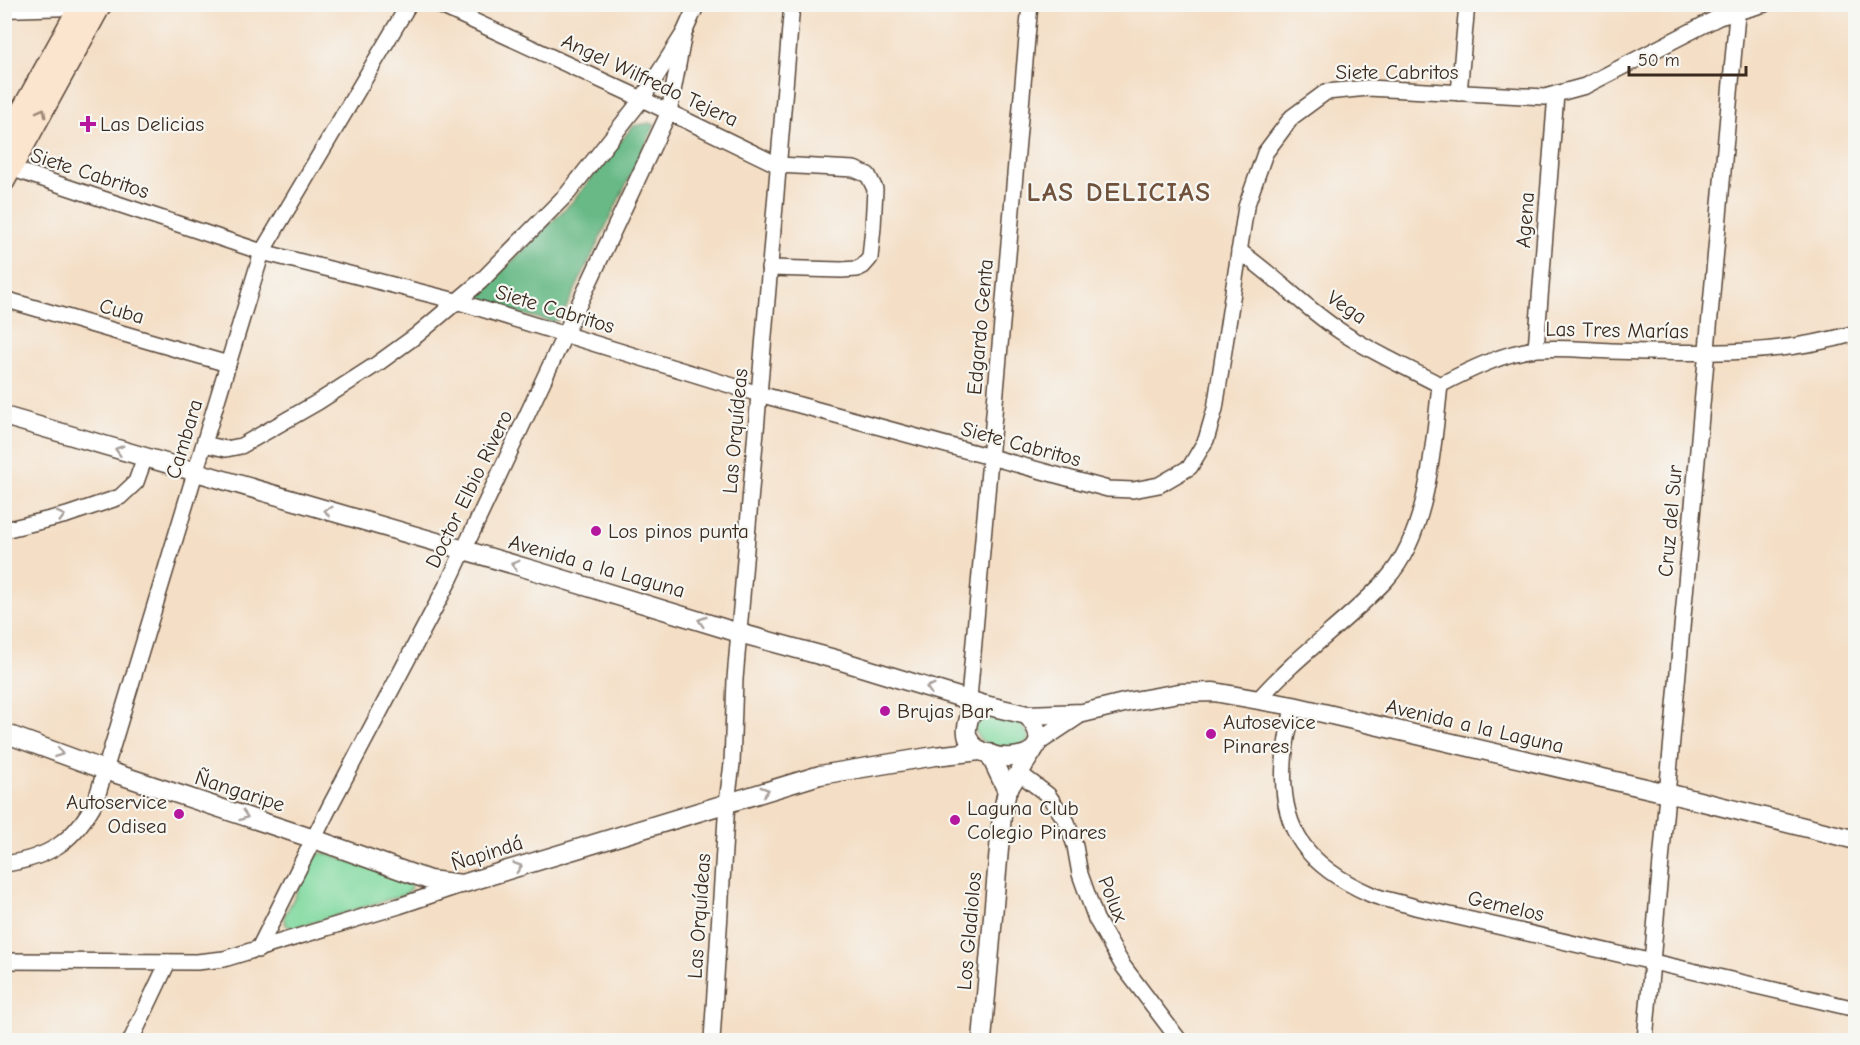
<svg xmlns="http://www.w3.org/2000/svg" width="1860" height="1045" font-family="'Comic Neue',sans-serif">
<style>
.green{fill:#80d99f;stroke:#5e825e;stroke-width:1.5}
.forest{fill:#68b986;stroke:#527252;stroke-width:1.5}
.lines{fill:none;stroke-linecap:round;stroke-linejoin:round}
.minor-casing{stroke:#574537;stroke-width:18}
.tertiary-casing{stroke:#574537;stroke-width:21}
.secondary-casing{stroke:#574537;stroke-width:24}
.minor{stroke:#fff;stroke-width:15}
.tertiary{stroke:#fff;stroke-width:18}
.secondary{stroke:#fce5cf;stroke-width:21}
.oneway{stroke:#9c8876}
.oneway2{stroke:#a79f9a}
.poi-dot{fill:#b5179e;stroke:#f6f6f2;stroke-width:2}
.labels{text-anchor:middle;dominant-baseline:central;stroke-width:4.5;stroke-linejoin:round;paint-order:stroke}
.street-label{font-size:21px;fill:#3b2a1e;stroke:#f6f6f2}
.poi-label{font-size:21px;fill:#3b2a1e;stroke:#f6f6f2;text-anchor:start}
.district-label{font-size:27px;font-weight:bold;letter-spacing:1.5px;fill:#70523c;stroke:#f6f6f2}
</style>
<rect width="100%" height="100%" fill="#f6f6f2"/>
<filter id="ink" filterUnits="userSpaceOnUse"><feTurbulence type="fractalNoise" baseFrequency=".0167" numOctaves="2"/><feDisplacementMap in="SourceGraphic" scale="12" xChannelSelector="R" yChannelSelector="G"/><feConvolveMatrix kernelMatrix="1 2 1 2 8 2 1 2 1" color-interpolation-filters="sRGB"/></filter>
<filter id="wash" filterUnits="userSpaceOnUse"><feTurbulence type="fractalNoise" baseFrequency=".008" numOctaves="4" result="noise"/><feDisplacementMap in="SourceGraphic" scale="24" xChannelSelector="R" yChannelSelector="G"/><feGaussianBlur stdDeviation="1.35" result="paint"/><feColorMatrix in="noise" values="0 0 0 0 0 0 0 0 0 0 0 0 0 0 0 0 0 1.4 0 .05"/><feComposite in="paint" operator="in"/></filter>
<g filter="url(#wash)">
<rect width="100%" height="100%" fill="#f4dec5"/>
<g class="green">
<path d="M 996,717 L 1018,721 L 1029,735 L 1027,742 C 1007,753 978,750 974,725 L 982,718 Z"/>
<polygon points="320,853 329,854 409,882 411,885 410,890 406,894 293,929 285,924 284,917 315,858"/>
</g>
<polygon class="forest" points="649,123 655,125 561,319 552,322 482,304 479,301 480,293 573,201 633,126"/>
</g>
<g filter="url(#ink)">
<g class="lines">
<defs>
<g id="minor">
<polyline points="437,4 642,99 778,165 854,169 868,175 875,189 873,227 870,258 863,266 857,269 841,270 769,268"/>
<polyline points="1459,93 1467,4"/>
<polyline points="4,166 262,252 456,301 759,394 1108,489 1133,490 1159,485 1190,467 1206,440 1215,409 1246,207 1265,153 1292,117 1326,92 1368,88 1545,97 1585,86 1719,17 1765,4"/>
<path d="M 1239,251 C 1274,275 1303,306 1337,329 C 1367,350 1408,368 1440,385"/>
<polyline points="4,299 228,364"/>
<polyline points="1536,349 1556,94"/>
<polyline points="204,444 226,449 241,446 318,402 377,364 417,335 481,281 568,193 642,99 684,33 697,4"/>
<polyline points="4,530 67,515 120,497 136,482 145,457"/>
<path d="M 1259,699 C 1297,655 1346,623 1386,580 C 1429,533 1433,446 1440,385 C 1467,371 1507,351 1538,349 C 1562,347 1587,350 1611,351 C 1695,353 1773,357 1856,333"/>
<path d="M 1293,706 C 1290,725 1285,743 1284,762 C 1279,831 1309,867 1370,894 C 1384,900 1400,902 1415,907 L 1856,1009"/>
<polyline points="968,710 1030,4"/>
<polyline points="1019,773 1048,795 1067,822 1075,846 1080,874 1096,919 1123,966 1179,1040"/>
<path d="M 4,864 C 50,858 75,840 96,800 L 262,252 L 409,4"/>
<polyline points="258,950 329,808 451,577 565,334 669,112 684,33"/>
<polyline points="4,961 197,962 224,959 399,906 461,885"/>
<polyline points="131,1040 168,962"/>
<polyline points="712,1040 727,802 732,764 735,679 792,4"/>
<polyline points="1645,1040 1738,4"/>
</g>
<g id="tertiary">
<polyline points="4,8 71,6 90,16"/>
<polyline points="4,416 536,571 739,633 838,660 985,705"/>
<path d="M 985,705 L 1027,715 C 1069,763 982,769 968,738 C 965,731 968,722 970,715 Z"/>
<polyline points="1027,715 1083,713 1128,702 1179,693 1214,692 1293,706 1667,793 1856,840"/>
<polyline points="4,733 105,770 314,839 429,880 462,884 820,775 935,756 980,751"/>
<polyline points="1039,741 1078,715"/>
<polyline points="989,753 1007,791"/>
<polyline points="982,1040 1002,815 1007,791 1033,751"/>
</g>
<g id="secondary">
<polyline points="4,143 81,4"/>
<polyline points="4,181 101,4"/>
</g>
</defs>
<use href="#minor" class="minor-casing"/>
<use href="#tertiary" class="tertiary-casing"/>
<use href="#secondary" class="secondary-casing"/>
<use href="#minor" class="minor"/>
<use href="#tertiary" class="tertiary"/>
<use href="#secondary" class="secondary"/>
</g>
<defs><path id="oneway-chevron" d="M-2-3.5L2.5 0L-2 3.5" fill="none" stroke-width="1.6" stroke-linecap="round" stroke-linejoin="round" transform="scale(1.5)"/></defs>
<use class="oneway" href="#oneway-chevron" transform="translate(42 112) rotate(-62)"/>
<g class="oneway2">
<use href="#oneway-chevron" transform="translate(119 450) rotate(-164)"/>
<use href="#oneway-chevron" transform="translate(328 511) rotate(-164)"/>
<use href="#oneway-chevron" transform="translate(61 516) rotate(-15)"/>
<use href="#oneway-chevron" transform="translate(515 565) rotate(-164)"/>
<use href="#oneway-chevron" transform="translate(702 621) rotate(-163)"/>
<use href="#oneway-chevron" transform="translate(930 688) rotate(-163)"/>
<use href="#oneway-chevron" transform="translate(59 753) rotate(20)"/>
<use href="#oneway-chevron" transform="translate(765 791) rotate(-17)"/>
<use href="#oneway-chevron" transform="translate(244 816) rotate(18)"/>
<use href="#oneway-chevron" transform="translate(518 867) rotate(-17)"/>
</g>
</g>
<g class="poi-dot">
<path d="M85 115h6v6h6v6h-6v6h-6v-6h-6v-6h6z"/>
<circle cx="596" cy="531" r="6"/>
<circle cx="885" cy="711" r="6"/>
<circle cx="1211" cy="734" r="6"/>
<circle cx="179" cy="814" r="6"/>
<circle cx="955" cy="820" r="6"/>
</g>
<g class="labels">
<g class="street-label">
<text x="1397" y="72">Siete Cabritos</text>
<text transform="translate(650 80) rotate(25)">Angel Wilfredo Tejera</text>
<text transform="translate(90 173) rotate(18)">Siete Cabritos</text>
<text transform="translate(1525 220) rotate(-86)">Agena</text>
<text transform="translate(1347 307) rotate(34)">Vega</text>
<text transform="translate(555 309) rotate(17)">Siete Cabritos</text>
<text transform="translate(122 311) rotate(16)">Cuba</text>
<text transform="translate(980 327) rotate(-85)">Edgardo Genta</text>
<text transform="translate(1617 330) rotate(1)">Las Tres Marías</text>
<text transform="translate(735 431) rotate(-85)">Las Orquídeas</text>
<text transform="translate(184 439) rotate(-73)">Cambara</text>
<text transform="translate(1021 444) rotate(15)">Siete Cabritos</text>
<text transform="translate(469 489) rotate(-64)">Doctor Elbio Rivero</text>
<text transform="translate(1670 521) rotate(-85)">Cruz del Sur</text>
<text transform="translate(597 566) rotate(16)">Avenida a la Laguna</text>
<text transform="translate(1475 726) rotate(13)">Avenida a la Laguna</text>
<text transform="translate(240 791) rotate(18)">Ñangaripe</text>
<text transform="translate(487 853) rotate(-18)">Ñapindá</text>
<text transform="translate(1113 899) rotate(68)">Polux</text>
<text transform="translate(1506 906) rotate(13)">Gemelos</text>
<text transform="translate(699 916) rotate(-86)">Las Orquídeas</text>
<text transform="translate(969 931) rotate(-85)">Los Gladiolos</text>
</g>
<g class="poi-label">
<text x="100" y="124">Las Delicias</text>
<text x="608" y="531">Los pinos punta</text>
<text x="897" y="711">Brujas Bar</text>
<text x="1223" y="722">Autosevice<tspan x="1223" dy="24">Pinares</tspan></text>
<text x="167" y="802" text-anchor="end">Autoservice<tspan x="167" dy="24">Odisea</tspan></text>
<text x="967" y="808">Laguna Club<tspan x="967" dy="24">Colegio Pinares</tspan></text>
</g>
<g class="district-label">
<text x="1119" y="192">LAS DELICIAS</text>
</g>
</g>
<rect width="1860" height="1045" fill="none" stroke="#f6f6f2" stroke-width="24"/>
<path d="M1629 66v9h117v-9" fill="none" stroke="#3b2a1e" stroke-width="3"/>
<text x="1638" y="66" font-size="18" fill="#3b2a1e" stroke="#f6f6f2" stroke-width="4.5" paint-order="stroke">50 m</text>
</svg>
